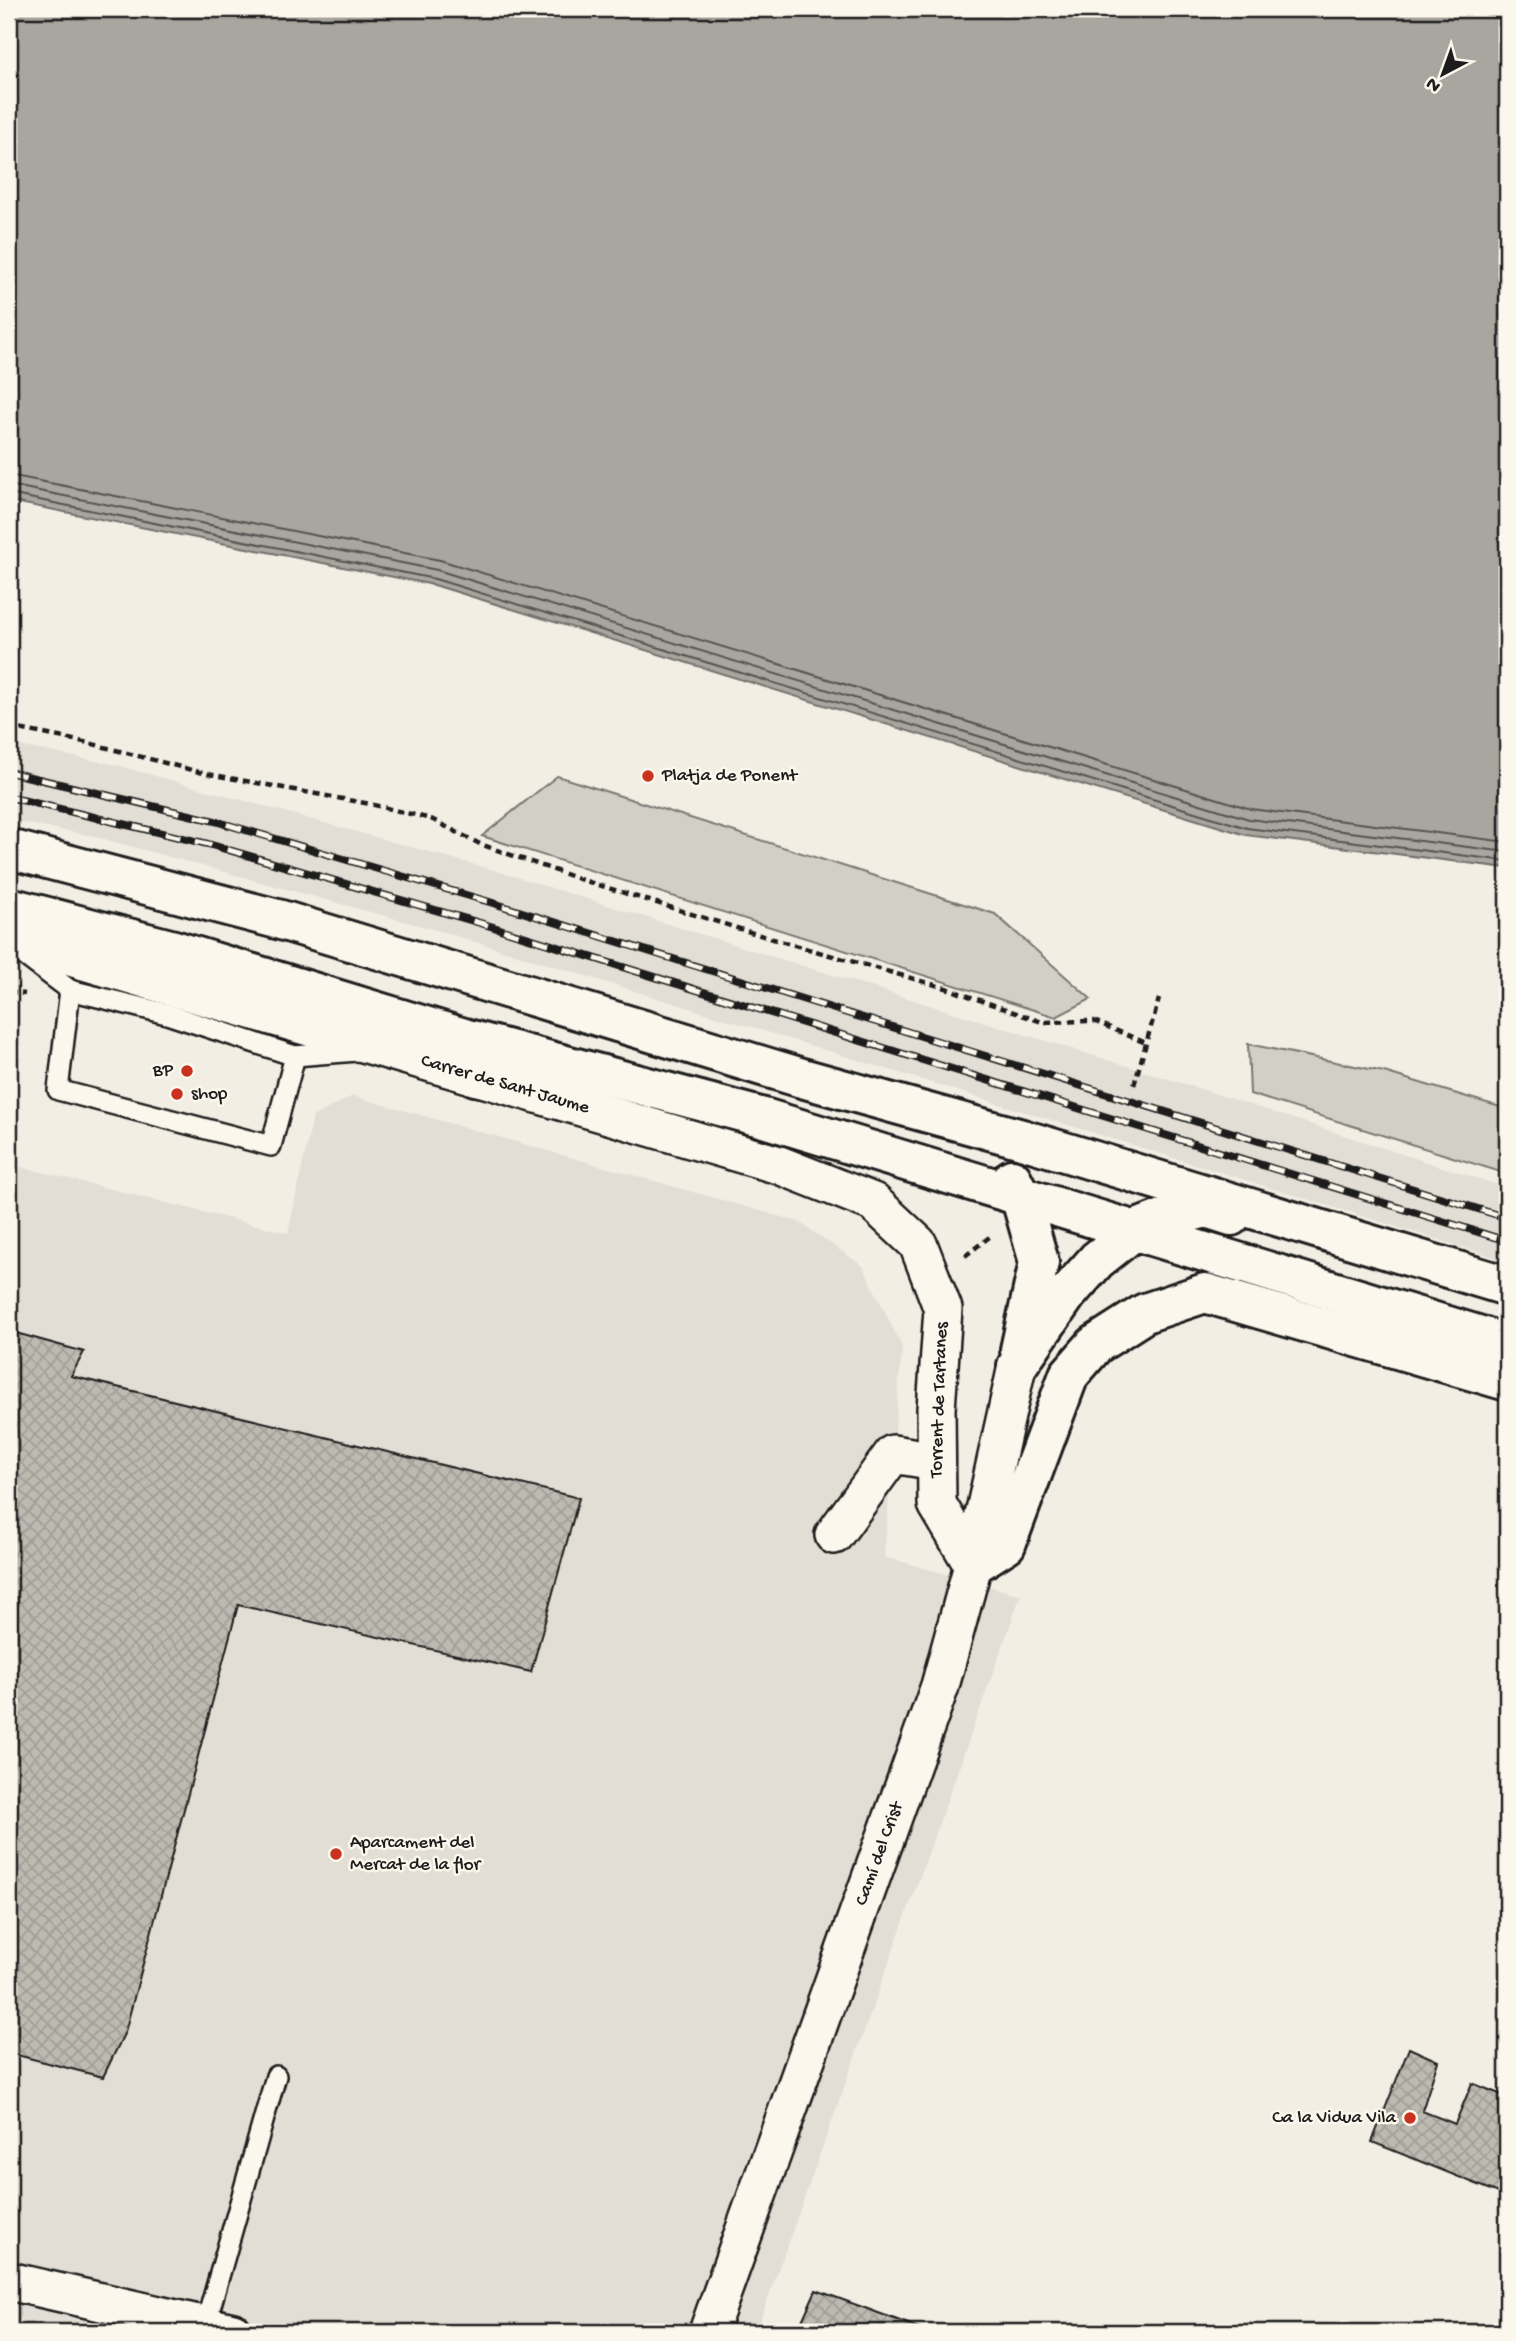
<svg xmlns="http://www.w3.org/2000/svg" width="1516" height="2341" font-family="'Gochi Hand',sans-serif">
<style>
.built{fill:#e2ded5}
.grass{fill:#d2cfc6;stroke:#777671;stroke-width:2}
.water{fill:#a9a6a0;stroke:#716f6b;stroke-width:2}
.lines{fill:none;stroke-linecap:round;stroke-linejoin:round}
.shore{stroke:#545351;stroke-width:2}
.building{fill:url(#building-cross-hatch);stroke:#1c1c1c;stroke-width:2}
.service-casing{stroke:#1c1c1c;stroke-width:24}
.minor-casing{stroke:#1c1c1c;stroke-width:42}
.primary-casing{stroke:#1c1c1c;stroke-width:44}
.path{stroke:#1c1c1c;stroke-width:4.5;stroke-dasharray:7 5;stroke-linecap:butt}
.service{stroke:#fbf7ec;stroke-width:19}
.minor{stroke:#fbf7ec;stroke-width:37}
.primary{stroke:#fbf7ec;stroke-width:38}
.rail-casing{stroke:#1c1c1c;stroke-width:8}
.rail{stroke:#fbf7ec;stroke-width:5;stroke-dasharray:16;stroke-linecap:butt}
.poi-dot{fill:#c8321e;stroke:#fbf7ec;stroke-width:2.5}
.labels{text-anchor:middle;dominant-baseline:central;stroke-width:5;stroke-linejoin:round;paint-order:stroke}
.poi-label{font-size:19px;fill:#1c1c1c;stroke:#fbf7ec;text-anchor:start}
.street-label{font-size:19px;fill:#1c1c1c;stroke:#fbf7ec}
</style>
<defs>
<pattern id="building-cross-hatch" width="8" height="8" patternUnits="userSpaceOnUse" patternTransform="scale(1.75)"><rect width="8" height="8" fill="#bdbab1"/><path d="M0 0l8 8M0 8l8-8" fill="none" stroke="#a29f98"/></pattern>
</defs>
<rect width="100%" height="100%" fill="#f2eee4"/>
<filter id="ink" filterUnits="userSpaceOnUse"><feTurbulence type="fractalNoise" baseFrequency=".0143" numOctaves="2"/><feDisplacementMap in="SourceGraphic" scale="14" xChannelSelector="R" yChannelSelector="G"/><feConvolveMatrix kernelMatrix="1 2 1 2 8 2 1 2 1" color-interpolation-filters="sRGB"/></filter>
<g filter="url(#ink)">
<g class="built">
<polygon points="9,744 116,765 490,869 1201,1089 1507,1188 1507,1261 447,933 93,836 9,820"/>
<polygon points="353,1096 799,1222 863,1266 902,1347 884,1557 1021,1595 756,2332 9,2332 9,1164 288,1233 313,1116"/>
</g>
<g class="grass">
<polygon points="557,776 995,914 1091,999 1056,1017 482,836"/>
<polygon points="1248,1044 1384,1072 1507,1109 1507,1174 1250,1094"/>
</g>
<polygon class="water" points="9,9 1507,9 1507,868 1246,835 434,585 9,501"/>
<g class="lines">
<g class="shore">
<polyline points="9,475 440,560 1251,809 1507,842"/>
<polyline points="9,485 437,570 1249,819 1507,852"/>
<polyline points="9,494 435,579 1247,828 1507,861"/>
</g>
</g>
<g class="building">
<polygon points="9,1331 84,1352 71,1376 579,1498 531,1672 238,1605 125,2032 103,2077 9,2053"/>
<polygon points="1409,2048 1438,2061 1422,2111 1455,2124 1472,2083 1507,2097 1507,2179 1501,2194 1372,2142"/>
<polygon points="816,2290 930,2332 797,2332"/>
</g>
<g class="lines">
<defs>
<g id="service">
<polyline points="21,953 70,990 167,1014 295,1056 357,1051"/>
<polyline points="70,990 58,1090 271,1146 295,1056"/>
<polyline points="205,2326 276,2076"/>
</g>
<g id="minor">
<polyline points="9,939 779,1165 873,1202 918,1244 943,1309 936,1409 937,1504 973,1565"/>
<polyline points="834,1535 893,1454 936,1461"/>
<polyline points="9,2281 233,2332"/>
<polyline points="708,2332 940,1686 973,1565 1017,1366"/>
</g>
<g id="primary">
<polyline points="9,849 281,920 802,1078 1022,1139 1507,1286"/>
<polyline points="9,907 174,950 464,1038 764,1118 1507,1344"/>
<polyline points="475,1076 587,1093"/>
<polyline points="1012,1179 1020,1195 1039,1262 1020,1350"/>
<polyline points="1017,1366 1067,1294 1097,1260 1135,1230 1163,1219 1206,1208 1231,1216"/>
<polyline points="973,1565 1006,1544 1069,1375 1095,1345 1145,1313 1205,1293 1507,1381"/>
</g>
</defs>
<use href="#service" class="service-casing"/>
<use href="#minor" class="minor-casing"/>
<use href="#primary" class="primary-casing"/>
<g class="path">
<polyline points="9,727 89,743 203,773 370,804 431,819 480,844 576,878 766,937 946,988 1042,1022 1094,1021 1146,1043"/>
<polyline points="9,992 25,994"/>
<polyline points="1134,1085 1159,999"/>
<polyline points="965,1256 992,1235"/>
</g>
<use href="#service" class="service"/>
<use href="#minor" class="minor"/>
<use href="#primary" class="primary"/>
<defs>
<g id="rail">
<polyline points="9,772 215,821 493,903 1507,1218"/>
<polyline points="9,797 208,844 487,925 1507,1241"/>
</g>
</defs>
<use href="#rail" class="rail-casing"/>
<use href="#rail" class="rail"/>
</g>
</g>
<g class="poi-dot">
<circle cx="648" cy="776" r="7"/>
<circle cx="187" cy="1071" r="7"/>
<circle cx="177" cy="1094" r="7"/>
<circle cx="336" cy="1854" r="7"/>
<circle cx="1410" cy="2118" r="7"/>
</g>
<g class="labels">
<g class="poi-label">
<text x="662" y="776">Platja de Ponent</text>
<text x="173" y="1071" text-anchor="end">BP</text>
<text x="191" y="1094">shop</text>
<text x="350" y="1843">Aparcament del<tspan x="350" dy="22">Mercat de la flor</tspan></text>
<text x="1396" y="2118" text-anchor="end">Ca la Vidua Vila</text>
</g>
<g class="street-label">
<text transform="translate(505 1085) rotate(16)">Carrer de Sant Jaume</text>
<text transform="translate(940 1400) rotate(-88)">Torrent de Tartanes</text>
<text transform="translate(880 1854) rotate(-70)">Camí del Crist</text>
</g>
</g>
<rect width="1516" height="2341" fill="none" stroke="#fbf7ec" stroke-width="35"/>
<rect x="18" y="18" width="1481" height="2306" fill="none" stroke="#1c1c1c" stroke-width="2.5" filter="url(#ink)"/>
<g transform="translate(1443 74) rotate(221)" stroke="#fbf7ec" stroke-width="5" paint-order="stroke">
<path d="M0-5L12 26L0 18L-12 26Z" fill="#1c1c1c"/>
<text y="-10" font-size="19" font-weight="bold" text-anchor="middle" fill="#1c1c1c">N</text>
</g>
</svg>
